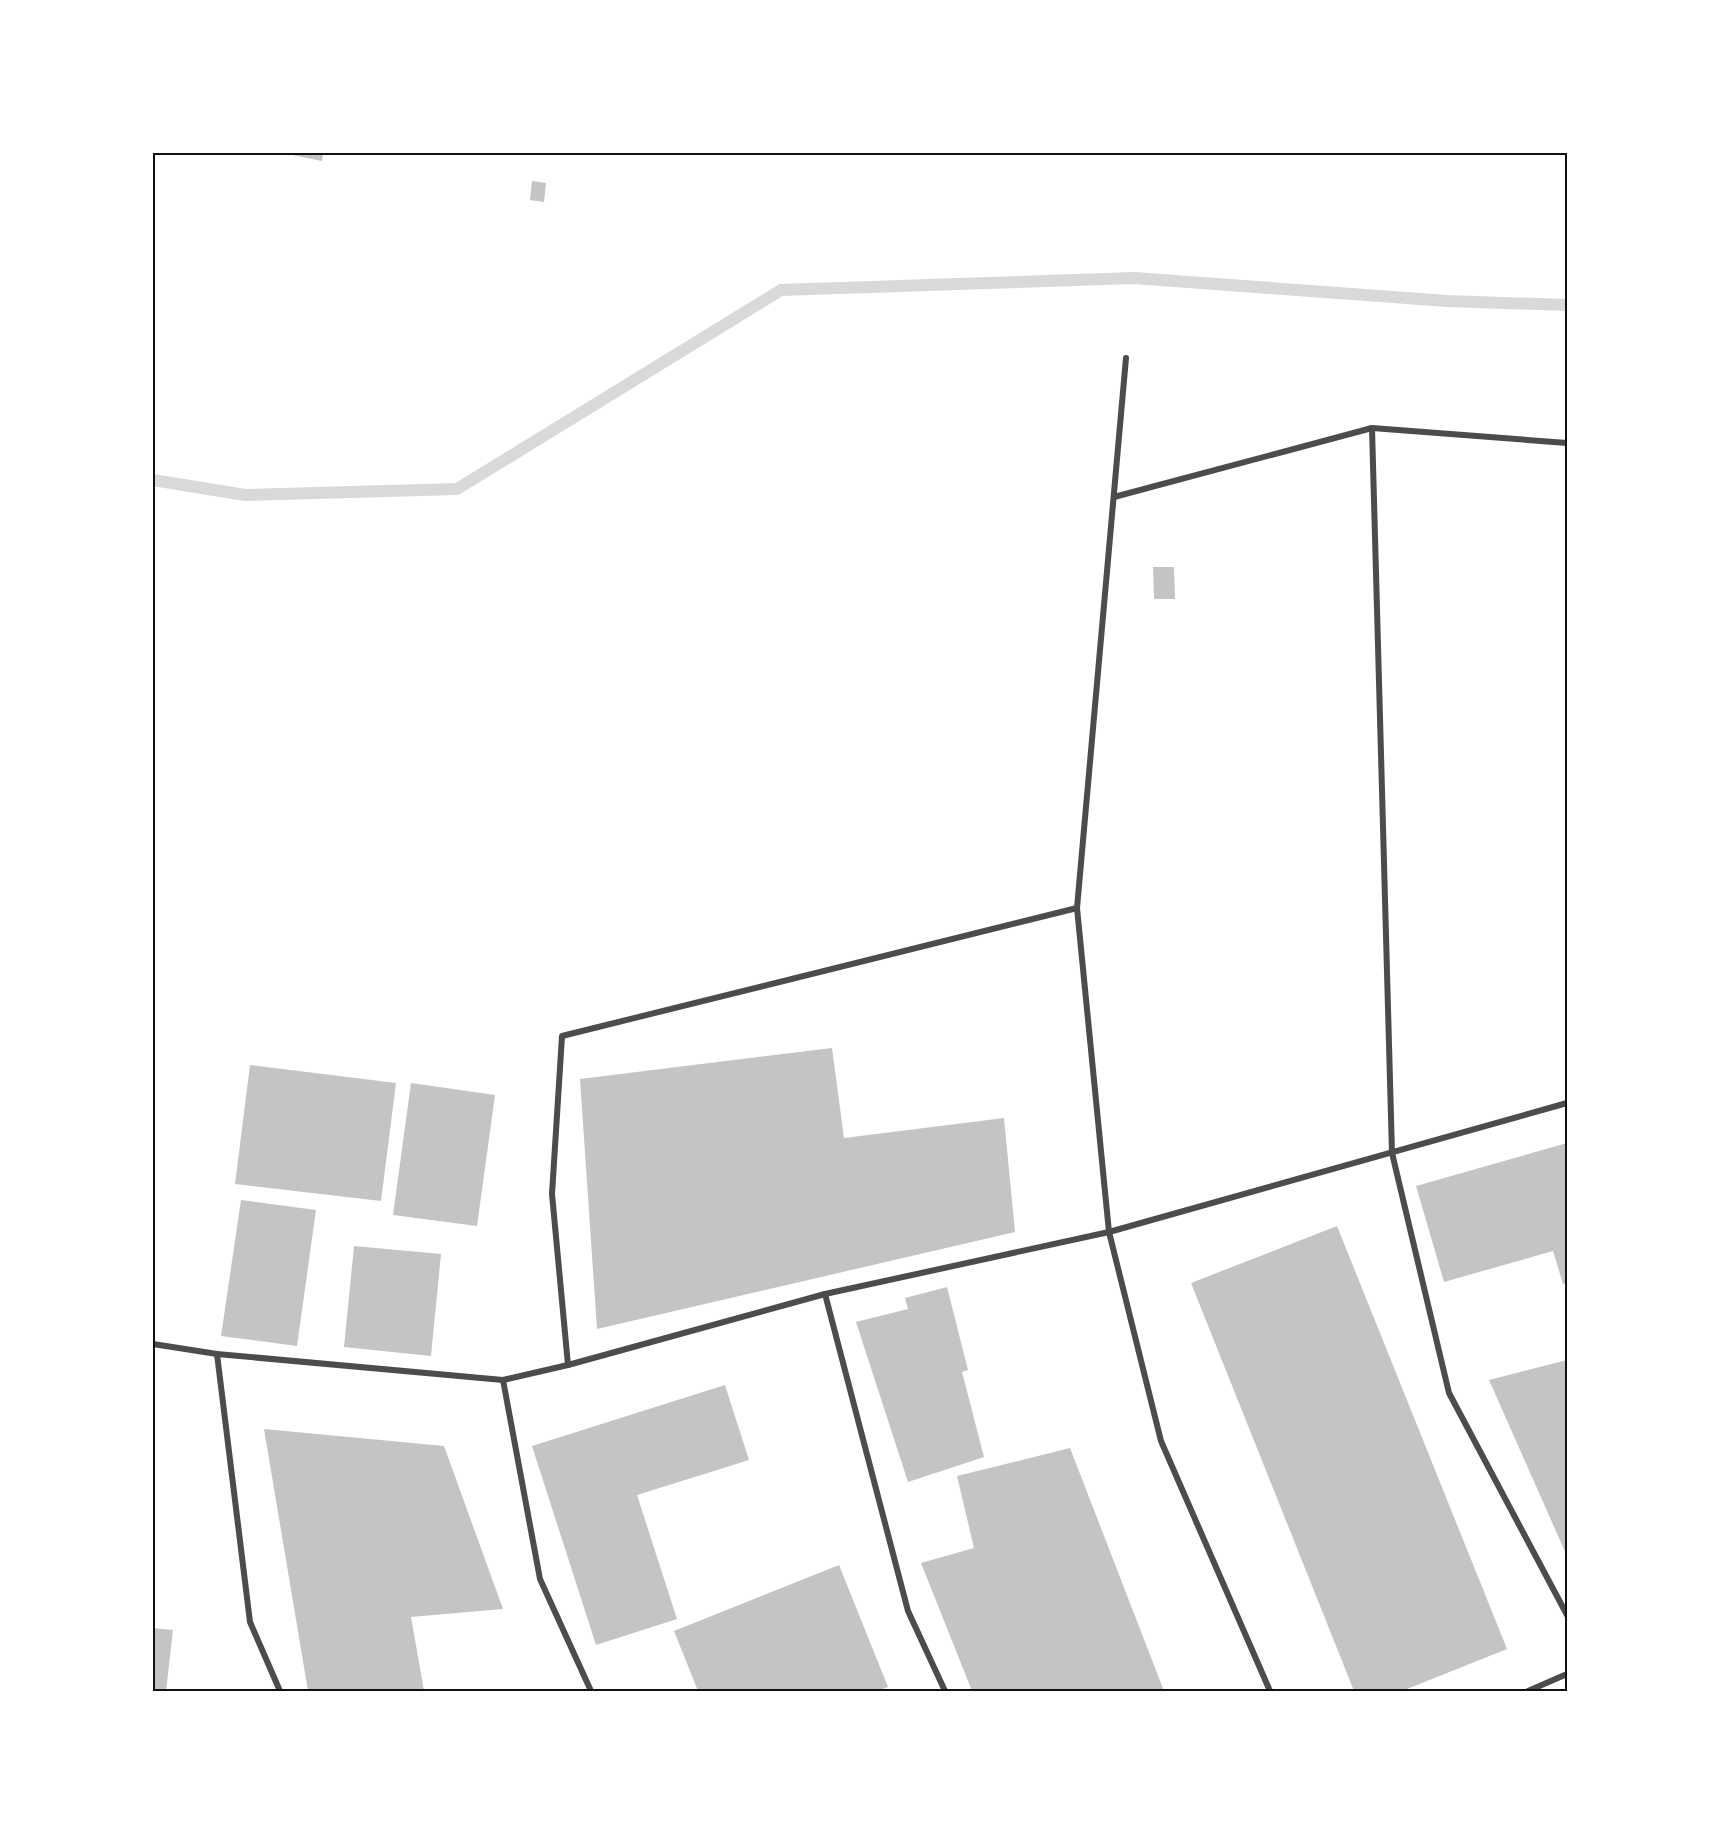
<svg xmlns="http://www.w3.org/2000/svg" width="1720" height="1844" font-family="'Titillium Web',sans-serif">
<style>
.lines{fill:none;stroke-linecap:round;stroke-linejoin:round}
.stream{stroke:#d9d9d9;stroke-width:12}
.building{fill:#c4c4c4}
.minor{stroke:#4c4c4c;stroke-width:6}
.neatline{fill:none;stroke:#111;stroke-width:2}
</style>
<rect width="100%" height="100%" fill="#fff"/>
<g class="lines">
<polyline class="stream" points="153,480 245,495 457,489 781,290 1134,278 1447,301 1567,305"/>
</g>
<g class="building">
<polygon points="283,153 323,153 322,161"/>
<polygon points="532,181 546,183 544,202 530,200"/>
<polygon points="1153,567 1174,567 1175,599 1154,599"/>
<polygon points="832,1048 844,1138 1004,1118 1015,1232 597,1329 580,1079"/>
<polygon points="250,1065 396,1083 381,1201 235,1184"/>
<polygon points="411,1083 495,1095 477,1226 393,1215"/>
<polygon points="1567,1143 1567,1283 1563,1284 1553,1251 1444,1282 1416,1186"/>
<polygon points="241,1200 316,1210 297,1346 221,1336"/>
<polygon points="1337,1226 1507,1649 1402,1691 1354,1691 1191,1283"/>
<polygon points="354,1246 441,1254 431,1356 344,1347"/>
<polygon points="947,1287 968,1370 962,1372 984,1457 908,1482 856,1322 908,1309 905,1298"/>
<polygon points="1567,1360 1567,1556 1489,1380"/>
<polygon points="725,1385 749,1460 637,1495 677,1619 596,1645 532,1446"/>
<polygon points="264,1429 444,1446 503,1609 411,1617 424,1691 308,1691"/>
<polygon points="1070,1448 1164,1691 972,1691 921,1563 974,1548 957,1476"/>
<polygon points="839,1565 888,1687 877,1691 698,1691 674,1631"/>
<polygon points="153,1628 173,1630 166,1691 153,1691"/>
</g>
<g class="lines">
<g class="minor">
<polyline points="1126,358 1077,908 1109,1232 1161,1441 1270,1691"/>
<polyline points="1372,428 1392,1153 1449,1393 1567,1615"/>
<polyline points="1114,497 1372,428 1567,443"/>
<polyline points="825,1294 908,1611 945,1691"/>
<polyline points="153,1344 217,1354 503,1380 568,1365 825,1294 1109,1232 1567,1103"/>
<polyline points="217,1354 250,1622 280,1691"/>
<polyline points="568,1365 552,1194 562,1036 1077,908"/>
<polyline points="503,1380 540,1579 591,1691"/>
<polyline points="1528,1691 1567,1674"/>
</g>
</g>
<rect width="1720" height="1844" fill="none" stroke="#ffffff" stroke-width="309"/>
<rect x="154" y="154" width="1412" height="1536" class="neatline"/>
</svg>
